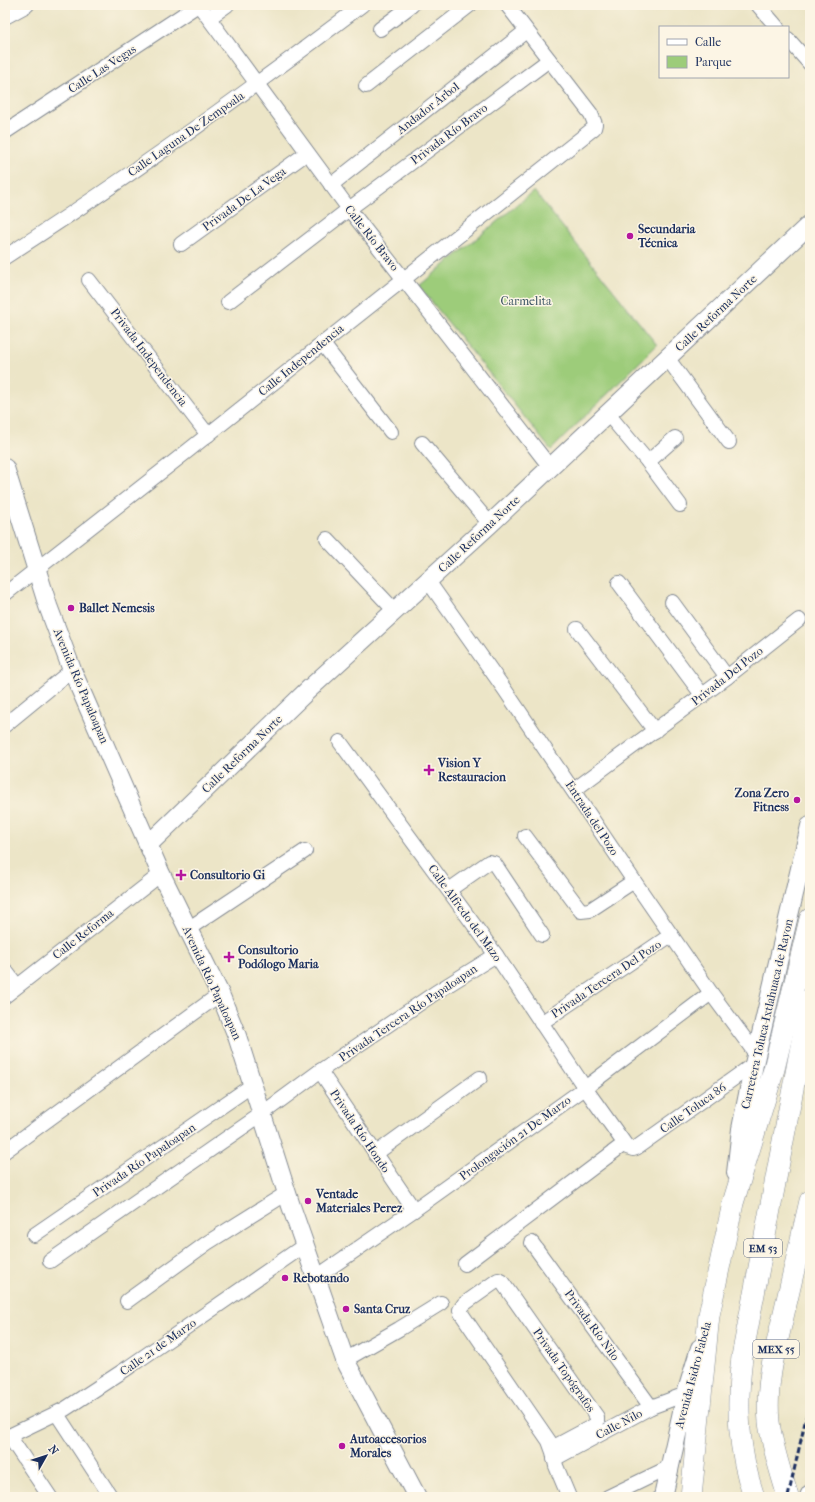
<svg xmlns="http://www.w3.org/2000/svg" width="815" height="1502" font-family="'IM FELL French Canon',serif">
<style>
.green{fill:#9dcc7a;stroke:#5c7e6c}
.lines{fill:none;stroke-linecap:round;stroke-linejoin:round}
.minor-casing{stroke:#848a92;stroke-width:16}
.major-casing{stroke:#848a92;stroke-width:20}
.highway-casing{stroke:#848a92;stroke-width:22}
.minor{stroke:#fff;stroke-width:14}
.major{stroke:#fff;stroke-width:18}
.highway{stroke:#fff;stroke-width:21}
.rail{stroke:#1b2f5e;stroke-width:3;stroke-dasharray:6 3;stroke-linecap:butt}
.poi-dot{fill:#b5179e;stroke:#fcf5e5;stroke-width:1.5}
.labels{text-anchor:middle;dominant-baseline:central;stroke-width:3;stroke-linejoin:round;paint-order:stroke}
.shield{fill:#fcf5e5;stroke:#5e6a86;stroke-width:1}
.shield-label{font-size:11px;font-weight:bold;fill:#1b2f5e}
.street-label{font-size:12px;fill:#1b2f5e;stroke:#fcf5e5}
.poi-label{font-size:12px;font-weight:bold;fill:#1b2f5e;stroke:#fcf5e5;text-anchor:start}
.park-label{font-size:12px;fill:#3c5665;stroke:#fcf5e5}
</style>
<rect width="100%" height="100%" fill="#fcf5e5"/>
<filter id="ink" filterUnits="userSpaceOnUse"><feTurbulence type="fractalNoise" baseFrequency=".025" numOctaves="2"/><feDisplacementMap in="SourceGraphic" scale="8" xChannelSelector="R" yChannelSelector="G"/><feConvolveMatrix kernelMatrix="1 2 1 2 8 2 1 2 1" color-interpolation-filters="sRGB"/></filter>
<filter id="wash" filterUnits="userSpaceOnUse"><feTurbulence type="fractalNoise" baseFrequency=".012" numOctaves="4" result="noise"/><feDisplacementMap in="SourceGraphic" scale="16" xChannelSelector="R" yChannelSelector="G"/><feGaussianBlur stdDeviation="0.9" result="paint"/><feColorMatrix in="noise" values="0 0 0 0 0 0 0 0 0 0 0 0 0 0 0 0 0 1.4 0 .05"/><feComposite in="paint" operator="in"/></filter>
<g filter="url(#wash)">
<rect width="100%" height="100%" fill="#ece5c7"/>
<polygon class="green" points="534,191 657,345 551,450 419,286"/>
</g>
<g filter="url(#ink)">
<g class="lines">
<defs>
<g id="minor">
<polyline points="199,5 349,209 550,467"/>
<polyline points="758,5 777,27"/>
<polyline points="5,17 27,5"/>
<polyline points="209,18 227,5"/>
<polyline points="380,29 412,5"/>
<polyline points="788,39 810,64"/>
<polyline points="366,86 470,5"/>
<polyline points="5,132 198,5"/>
<polyline points="331,185 526,31"/>
<polyline points="181,244 307,153"/>
<path d="M 5,257 C 128,178 246,93 362,5"/>
<polyline points="89,280 208,435"/>
<polyline points="228,302 349,209 549,60"/>
<polyline points="322,343 391,432"/>
<polyline points="668,359 729,442"/>
<polyline points="608,414 648,462 680,505"/>
<polyline points="422,443 490,524"/>
<polyline points="648,462 675,438"/>
<polyline points="327,539 395,611"/>
<polyline points="428,581 505,690 634,881 711,993 756,1054"/>
<polyline points="619,583 703,696"/>
<polyline points="5,594 185,453 594,128 595,124 591,114 507,5"/>
<polyline points="672,602 727,677"/>
<polyline points="577,629 655,731"/>
<polyline points="5,725 72,670"/>
<polyline points="340,742 496,955 585,1088 627,1147 633,1149 636,1148 754,1064"/>
<polyline points="574,790 727,677 799,620"/>
<polyline points="525,836 581,911 590,910 634,881"/>
<polyline points="449,890 489,862 494,863 542,935"/>
<polyline points="188,929 305,851"/>
<polyline points="5,970 17,986"/>
<polyline points="5,996 161,874"/>
<polyline points="541,1023 671,935"/>
<polyline points="320,1071 414,1210"/>
<polyline points="5,1151 220,994"/>
<polyline points="375,1154 480,1078"/>
<polyline points="34,1235 254,1084"/>
<polyline points="532,1243 651,1407"/>
<polyline points="50,1261 263,1113 320,1071 435,993 496,955"/>
<polyline points="465,1264 624,1144"/>
<polyline points="315,1278 414,1210 585,1088 711,993"/>
<polyline points="127,1301 207,1243 287,1193"/>
<polyline points="345,1360 399,1329 441,1303"/>
<polyline points="57,1414 111,1497"/>
<polyline points="9,1436 50,1497"/>
<polyline points="5,1438 65,1409 129,1367 305,1245"/>
<polyline points="552,1448 595,1425 597,1422 597,1417 502,1282 498,1280 464,1304 460,1310 461,1313 549,1441 553,1452 556,1466 569,1497"/>
<polyline points="554,1459 651,1407 686,1394"/>
<polyline points="608,1497 670,1467"/>
</g>
<g id="major">
<polyline points="5,468 48,606 72,670 161,874 220,994 237,1036 291,1206 345,1360 417,1497"/>
<polyline points="149,844 308,690 490,524 810,224"/>
<polyline points="736,1173 741,1129 754,1064 810,826"/>
<polyline points="663,1497 686,1394 700,1348"/>
<polyline points="809,1497 810,1494"/>
</g>
<g id="highway">
<polyline points="691,1497 709,1315 733,1203 774,1069 810,919"/>
<path d="M 754,1497 C 738,1450 736,1406 742,1357 L 810,999"/>
<path d="M 788,1497 C 781,1472 772,1447 769,1422 C 767,1401 769,1380 773,1360 L 810,1201"/>
</g>
</defs>
<use href="#minor" class="minor-casing"/>
<use href="#major" class="major-casing"/>
<use href="#highway" class="highway-casing"/>
<use href="#minor" class="minor"/>
<use href="#major" class="major"/>
<use href="#highway" class="highway"/>
<polyline class="rail" points="788,1497 810,1400"/>
</g>
</g>
<g class="poi-dot">
<circle cx="630" cy="236" r="4"/>
<circle cx="71" cy="608" r="4"/>
<path d="M427 764h4v4h4v4h-4v4h-4v-4h-4v-4h4z"/>
<circle cx="797" cy="800" r="4"/>
<path d="M179 869h4v4h4v4h-4v4h-4v-4h-4v-4h4z"/>
<path d="M227 951h4v4h4v4h-4v4h-4v-4h-4v-4h4z"/>
<circle cx="308" cy="1201" r="4"/>
<circle cx="285" cy="1278" r="4"/>
<circle cx="346" cy="1309" r="4"/>
<circle cx="342" cy="1446" r="4"/>
</g>
<g class="labels">
<g class="shield">
<rect x="744" y="1239" width="38" height="18" rx="3"/>
<rect x="753" y="1340" width="46" height="18" rx="3"/>
</g>
<g class="shield-label">
<text x="763" y="1248">EM 53</text>
<text x="776" y="1349">MEX 55</text>
</g>
<g class="street-label">
<text transform="translate(102 69) rotate(-33)">Calle Las Vegas</text>
<text transform="translate(428 108) rotate(-38)">Andador Árbol</text>
<text transform="translate(186 134) rotate(-35)">Calle Laguna De Zempoala</text>
<text transform="translate(449 134) rotate(-37)">Privada Río Bravo</text>
<text transform="translate(244 199) rotate(-36)">Privada De La Vega</text>
<text transform="translate(372 238) rotate(52)">Calle Río Bravo</text>
<text transform="translate(716 313) rotate(-43)">Calle Reforma Norte</text>
<text transform="translate(149 357) rotate(53)">Privada Independencia</text>
<text transform="translate(301 360) rotate(-39)">Calle Independencia</text>
<text transform="translate(479 534) rotate(-43)">Calle Reforma Norte</text>
<text transform="translate(727 676) rotate(-38)">Privada Del Pozo</text>
<text transform="translate(81 686) rotate(67)">Avenida Río Papaloapan</text>
<text transform="translate(242 754) rotate(-44)">Calle Reforma Norte</text>
<text transform="translate(592 818) rotate(57)">Entrada del Pozo</text>
<text transform="translate(465 913) rotate(54)">Calle Alfredo del Mazo</text>
<text transform="translate(83 934) rotate(-38)">Calle Reforma</text>
<text transform="translate(606 979) rotate(-34)">Privada Tercera Del Pozo</text>
<text transform="translate(212 983) rotate(65)">Avenida Río Papaloapan</text>
<text transform="translate(408 1013) rotate(-34)">Privada Tercera Río Papaloapan</text>
<text transform="translate(767 1014) rotate(-77)">Carretera Toluca-Ixtlahuaca de Rayon</text>
<text transform="translate(693 1108) rotate(-35)">Calle Toluca 86</text>
<text transform="translate(360 1131) rotate(56)">Privada Río Hondo</text>
<text transform="translate(515 1138) rotate(-36)">Prolongación 21 De Marzo</text>
<text transform="translate(144 1160) rotate(-34)">Privada Río Papaloapan</text>
<text transform="translate(592 1325) rotate(54)">Privada Río Nilo</text>
<text transform="translate(158 1347) rotate(-35)">Calle 21 de Marzo</text>
<text transform="translate(564 1370) rotate(55)">Privada Topógrafos</text>
<text transform="translate(693 1375) rotate(-75)">Avenida Isidro Fabela</text>
<text transform="translate(619 1424) rotate(-28)">Calle Nilo</text>
</g>
<g class="poi-label">
<text x="638" y="229">Secundaria<tspan x="638" dy="14">Técnica</tspan></text>
<text x="79" y="608">Ballet Nemesis</text>
<text x="438" y="763">Vision Y<tspan x="438" dy="14">Restauracion</tspan></text>
<text x="789" y="793" text-anchor="end">Zona Zero<tspan x="789" dy="14">Fitness</tspan></text>
<text x="190" y="875">Consultorio Gi</text>
<text x="238" y="950">Consultorio<tspan x="238" dy="14">Podólogo Maria</tspan></text>
<text x="316" y="1194">Ventade<tspan x="316" dy="14">Materiales Perez</tspan></text>
<text x="293" y="1278">Rebotando</text>
<text x="354" y="1309">Santa Cruz</text>
<text x="350" y="1439">Autoaccesorios<tspan x="350" dy="14">Morales</tspan></text>
</g>
<g class="park-label">
<text x="526" y="301">Carmelita</text>
</g>
</g>
<rect width="815" height="1502" fill="none" stroke="#fcf5e5" stroke-width="20"/>
<rect x="659" y="26" width="130" height="52" fill="#fcf5e5" stroke="#a2a6af"/>
<rect x="667" y="39" width="20" height="6" fill="#ffffff" stroke="#a2a6af"/>
<text x="695" y="46" font-size="12" fill="#1b2f5e">Calle</text>
<rect x="667" y="56" width="20" height="12" fill="#9dcc7a" stroke="#a2a6af"/>
<text x="695" y="66" font-size="12" fill="#1b2f5e">Parque</text>
<g transform="translate(46 1456) rotate(51)" stroke="#fcf5e5" stroke-width="3" paint-order="stroke">
<path d="M0-3L7 15L0 10L-7 15Z" fill="#1b2f5e"/>
<text y="-6" font-size="11" font-weight="bold" text-anchor="middle" fill="#1b2f5e">N</text>
</g>
</svg>
